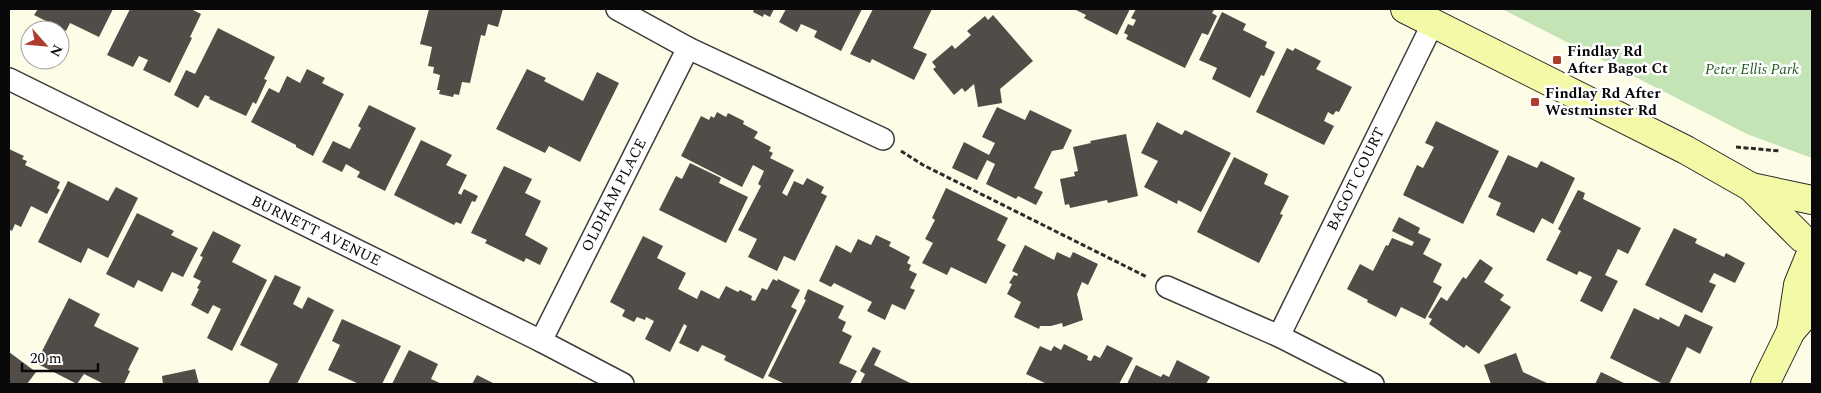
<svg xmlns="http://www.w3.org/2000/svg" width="1821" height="393" font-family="Spectral,serif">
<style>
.green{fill:#c5e4b5}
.building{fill:#514c47}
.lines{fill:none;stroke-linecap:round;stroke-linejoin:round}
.street-casing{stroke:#3c3c3c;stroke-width:24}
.secondary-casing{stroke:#2b2b2b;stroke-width:30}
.path{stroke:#2b2b2b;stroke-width:3;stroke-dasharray:5 2.5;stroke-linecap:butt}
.street{stroke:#fff;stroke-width:21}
.secondary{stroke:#f4f9a7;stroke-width:28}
.poi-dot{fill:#ae3d2d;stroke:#fff;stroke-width:2}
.labels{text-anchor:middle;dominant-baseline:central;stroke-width:5;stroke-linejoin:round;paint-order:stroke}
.poi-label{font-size:15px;font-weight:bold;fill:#090909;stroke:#fff;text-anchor:start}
.park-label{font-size:15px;font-style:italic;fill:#225b20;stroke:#fff}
.street-label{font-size:15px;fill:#090909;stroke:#fff}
</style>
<rect width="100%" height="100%" fill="#fdfde7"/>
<polygon class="green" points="1502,9 1812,9 1812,158 1747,134"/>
<g class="building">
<polygon points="38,9 113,9 99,37 70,23 66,31 34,15"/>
<polygon points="130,9 191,9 201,14 190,37 192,38 170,83 143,70 148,60 139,56 133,67 107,55"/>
<polygon points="429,9 503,9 498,27 488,24 485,36 481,35 470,83 462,82 459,95 454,94 453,97 439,94 440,90 437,90 440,75 433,73 434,67 428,66 432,47 420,44"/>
<polygon points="754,9 774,9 770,17 764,14 763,17 753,12"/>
<polygon points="786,9 862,9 841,51 814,37 817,31 801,24 797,32 779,22"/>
<polygon points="873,9 932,9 913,48 927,54 914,80 872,59 870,63 850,54"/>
<polygon points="1074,9 1130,9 1117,35 1084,18 1086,15"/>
<polygon points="1136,9 1210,9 1214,10 1212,13 1217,16 1208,35 1202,33 1185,68 1126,39 1128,35 1124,33 1128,24 1133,26 1136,20 1131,18"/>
<polygon points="1222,12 1246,24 1243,30 1267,42 1265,47 1275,52 1264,76 1261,75 1250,98 1212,79 1217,68 1199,60"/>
<polygon points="993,15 1033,61 1000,89 1002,103 978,107 974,84 965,92 962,88 954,95 933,69 936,67 932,62 952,45 955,49 971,35 967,31 985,16 988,20"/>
<polygon points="218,28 275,57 264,79 267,80 256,104 253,102 246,116 209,99 210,97 205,95 198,108 174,95 186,70 195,74"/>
<polygon points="1287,48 1293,51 1295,48 1321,61 1316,69 1352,87 1339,112 1336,111 1333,115 1328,112 1324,121 1334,126 1324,145 1256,112"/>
<polygon points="307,69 325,78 322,83 344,94 313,156 296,147 296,145 251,122 269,88 279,93 287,76 300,83"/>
<polygon points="527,69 546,78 544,81 583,101 597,72 619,83 580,162 549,146 545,153 496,129"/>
<polygon points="369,105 416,128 385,191 357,177 360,172 346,164 342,172 322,162 333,141 350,149 361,128 358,126"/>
<polygon points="997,107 1025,120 1030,110 1072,130 1063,149 1052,151 1034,188 1043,192 1036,205 1018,196 1016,199 986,184 995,164 987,160 977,180 952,168 964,142 989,155 995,143 982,137"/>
<polygon points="717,112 726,117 728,113 744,121 743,124 758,132 754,138 771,147 769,151 773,153 770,158 794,170 782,193 787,196 794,181 803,185 807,178 824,187 821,193 827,196 795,261 784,256 777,271 748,257 757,239 738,230 761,186 758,184 764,171 753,165 742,187 681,156 701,116 709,120 711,116 714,118"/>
<polygon points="1436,121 1499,151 1463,224 1403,195 1417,165 1423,168 1434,147 1425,143"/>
<polygon points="1157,122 1182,135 1185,130 1231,153 1201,212 1178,200 1177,204 1144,187 1158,161 1141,153"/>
<polygon points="1126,134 1138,196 1108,203 1107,200 1070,208 1069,204 1065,205 1060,179 1075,176 1074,172 1078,171 1073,147 1091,143 1090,141"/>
<polygon points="421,140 452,155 446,165 467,175 458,193 461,195 464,189 478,196 475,202 472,201 461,224 456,222 454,225 394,195"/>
<polygon points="9,149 24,156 22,159 27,161 25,165 60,182 57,188 60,190 47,214 31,206 21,227 15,224 12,231 9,229"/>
<polygon points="1508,155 1537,168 1541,161 1575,178 1553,224 1542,218 1534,233 1496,215 1501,203 1488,197"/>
<polygon points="1234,157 1268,174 1264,184 1289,196 1280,214 1283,215 1259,263 1197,232"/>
<polygon points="690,163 721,178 719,183 748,197 726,243 659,210 676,176 682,179"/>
<polygon points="504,166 532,179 525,193 541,201 525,235 548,248 540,265 526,258 524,262 485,243 487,240 471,233"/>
<polygon points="68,181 108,201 116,187 138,198 108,258 88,248 81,263 38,242"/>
<polygon points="946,188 1008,218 997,240 1006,245 986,284 951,267 947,275 922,263 933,243 925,239 935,220 932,218"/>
<polygon points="1578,190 1585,193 1583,199 1641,228 1628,254 1618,249 1605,275 1618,281 1602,312 1580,301 1592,277 1579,271 1577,275 1546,260 1561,231 1558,229"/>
<polygon points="137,213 174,231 171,235 198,248 183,277 172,272 162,292 138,280 134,288 106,274"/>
<polygon points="1399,217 1420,228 1418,233 1431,239 1423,254 1442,264 1433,282 1442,287 1425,319 1401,307 1396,317 1367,302 1368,300 1347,289 1360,264 1373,271 1386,245 1388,246 1392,238 1412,246 1414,242 1392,231"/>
<polygon points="1674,228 1697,239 1695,243 1724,257 1726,253 1745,263 1735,283 1714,273 1709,282 1716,285 1702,313 1645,285"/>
<polygon points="213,231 241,245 232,262 267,280 232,351 207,338 221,309 213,305 208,314 191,305 199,289 197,288 201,281 193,277 203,257 200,256"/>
<polygon points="876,235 891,242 889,246 910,257 907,263 911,265 909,270 917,274 910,288 915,290 905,310 892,304 885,320 867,311 872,302 834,283 831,287 819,281 836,245 851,253 858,239 871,245"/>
<polygon points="643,236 663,246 657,258 686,273 678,289 697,299 701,290 719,299 726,286 738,292 740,290 752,296 751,300 755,301 762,288 767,290 773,279 777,281 778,279 800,290 791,307 797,310 763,379 724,360 726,356 702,345 698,352 679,343 687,326 684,324 670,352 645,339 654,321 646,317 645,320 637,317 634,322 622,316 625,310 610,302"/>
<polygon points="1025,245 1054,260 1057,252 1070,258 1073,252 1098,264 1088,285 1082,282 1077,294 1083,320 1063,327 1062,323 1051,326 1040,326 1039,329 1014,317 1021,302 1007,294 1012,284 1009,283 1014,275 1017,276 1018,274 1012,271"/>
<polygon points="1480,259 1493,268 1484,282 1504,295 1500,300 1511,307 1479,354 1466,345 1464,348 1429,324 1432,319 1428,317 1441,297 1447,301 1463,277 1466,279"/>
<polygon points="275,275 301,287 293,304 302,309 308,297 334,310 297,384 268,384 278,364 240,345"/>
<polygon points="808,289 844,306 838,318 846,322 842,331 852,336 839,363 857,371 850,384 785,384 768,376 806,300 804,299"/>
<polygon points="69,298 100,314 94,326 139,348 128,370 130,371 124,384 104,384 84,374 77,384 36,363"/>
<polygon points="1634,308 1659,320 1660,317 1679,327 1685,314 1713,327 1700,354 1687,347 1669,384 1663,384 1610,358"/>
<polygon points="342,319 401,346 382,384 359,384 328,370 340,345 332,341"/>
<polygon points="1064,344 1088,356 1087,360 1091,361 1094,355 1100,358 1107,345 1133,358 1119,384 1047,384 1026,374 1040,346 1051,351 1054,346 1061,350"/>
<polygon points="873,347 881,351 874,365 912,384 860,384 865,374 860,371"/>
<polygon points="409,350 438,364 431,379 442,384 392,384"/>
<polygon points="9,352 36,372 27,384 9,384"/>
<polygon points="1516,353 1523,372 1549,384 1491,384 1484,365"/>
<polygon points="1177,360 1210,377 1206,384 1127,384 1136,365 1161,377 1163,374 1169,377"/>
<polygon points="195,369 199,384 163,384 162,376"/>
<polygon points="1601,372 1626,384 1595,384"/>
<polygon points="477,375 495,384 472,384"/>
</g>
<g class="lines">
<defs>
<g id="street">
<polyline points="617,9 688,48 883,139"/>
<polyline points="9,79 541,341 623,384"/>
<polyline points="1167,287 1279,336 1373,384"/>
<polyline points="1279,336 1433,23"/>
<polyline points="541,341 688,48"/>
</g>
<g id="secondary">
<polyline points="1405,9 1686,150 1751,187 1812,200"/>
<polyline points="1751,187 1802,238"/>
<polyline points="1791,331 1798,285 1809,258"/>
<polyline points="1765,384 1791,331 1812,307"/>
</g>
</defs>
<use href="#street" class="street-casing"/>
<use href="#secondary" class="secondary-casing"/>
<g class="path">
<polyline points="1736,147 1780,151"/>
<polyline points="901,151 923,165 1147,277"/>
</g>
<use href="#street" class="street"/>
<use href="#secondary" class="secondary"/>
</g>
<g class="poi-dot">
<rect x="1552" y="55" width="10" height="10" rx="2.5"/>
<rect x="1530" y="97" width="10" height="10" rx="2.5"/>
</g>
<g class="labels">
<g class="poi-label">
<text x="1567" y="51">Findlay Rd<tspan x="1567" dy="17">After Bagot Ct</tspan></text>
<text x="1545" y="93">Findlay Rd After<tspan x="1545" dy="17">Westminster Rd</tspan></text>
</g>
<g class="park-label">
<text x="1752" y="69">Peter Ellis Park</text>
</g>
<g class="street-label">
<text transform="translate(1356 179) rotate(-64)">BAGOT COURT</text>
<text transform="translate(614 195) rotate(-63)">OLDHAM PLACE</text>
<text transform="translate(316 231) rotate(26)">BURNETT AVENUE</text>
</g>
</g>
<rect width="1821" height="393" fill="none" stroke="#090909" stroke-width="20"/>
<g transform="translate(45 45) rotate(117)"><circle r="24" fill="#ffffff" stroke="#9d9d9d"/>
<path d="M0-4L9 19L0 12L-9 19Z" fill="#ae3d2d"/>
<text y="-8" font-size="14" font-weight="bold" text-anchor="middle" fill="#090909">N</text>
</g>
<path d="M22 363v8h76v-8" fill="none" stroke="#090909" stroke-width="2.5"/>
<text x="30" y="363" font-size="15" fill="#090909" stroke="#ffffff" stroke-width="4" paint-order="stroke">20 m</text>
</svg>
